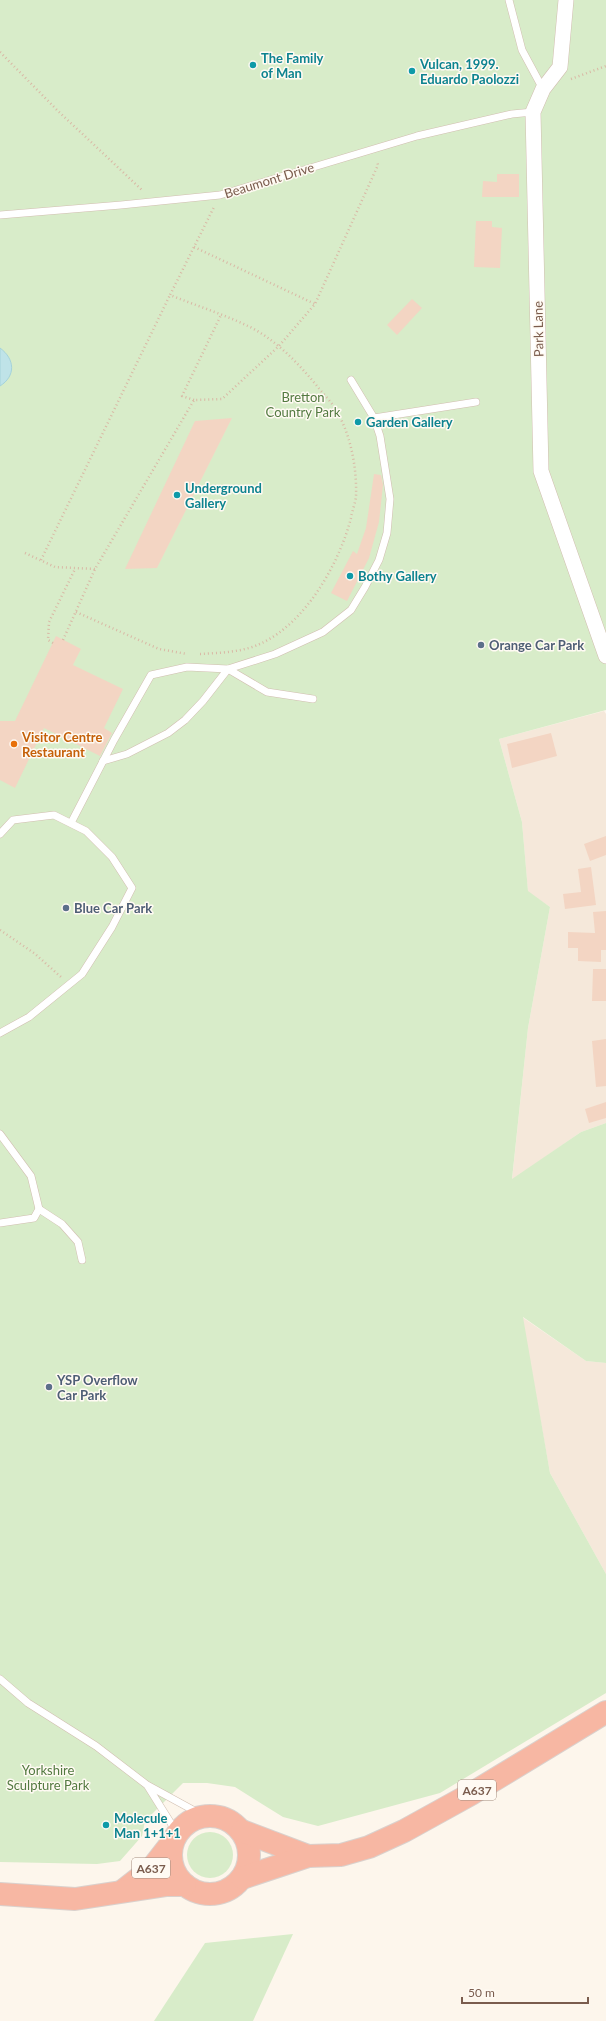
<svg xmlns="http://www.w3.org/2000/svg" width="606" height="2021" font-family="Lato,sans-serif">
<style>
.residential{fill:#f5e8da}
.green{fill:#d8ecc9}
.water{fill:#bfe3e8;stroke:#a5d3da}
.building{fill:#f3d5c3}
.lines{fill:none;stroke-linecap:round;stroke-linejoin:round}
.lane-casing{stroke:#d1beb0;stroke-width:8}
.street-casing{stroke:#d1beb0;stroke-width:16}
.highway-casing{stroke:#dad1cd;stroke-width:24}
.path{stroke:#d9b8a5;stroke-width:2.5;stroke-dasharray:1 3;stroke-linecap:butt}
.lane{stroke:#fff;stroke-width:7}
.street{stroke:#fff;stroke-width:15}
.highway{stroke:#f7b7a3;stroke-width:22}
.culture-dot{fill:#0f9aa8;stroke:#fffaf3;stroke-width:1.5}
.service-dot{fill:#5c6f8a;stroke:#fffaf3;stroke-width:1.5}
.food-dot{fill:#e8710a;stroke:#fffaf3;stroke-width:1.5}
.labels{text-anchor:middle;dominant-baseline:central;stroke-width:3;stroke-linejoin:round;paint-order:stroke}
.shield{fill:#fffaf3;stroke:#a28b7f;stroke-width:1}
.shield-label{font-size:12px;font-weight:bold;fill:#7a5c4d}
.culture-label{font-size:13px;font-weight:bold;fill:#0d838f;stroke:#fffaf3;text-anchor:start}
.street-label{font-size:13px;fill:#7a5c4d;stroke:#fffaf3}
.park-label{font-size:13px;fill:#537a41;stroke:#fffaf3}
.service-label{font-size:13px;font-weight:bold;fill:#4e5e75;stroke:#fffaf3;text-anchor:start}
.food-label{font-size:13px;font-weight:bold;fill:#c56008;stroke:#fffaf3;text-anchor:start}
</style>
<rect width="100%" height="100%" fill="#fdf6ec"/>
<g class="residential">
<polygon points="604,711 606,714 606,1123 581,1132 512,1180 528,1028 550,907 528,892 522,822 499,739"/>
<polygon points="522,1317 586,1361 606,1363 606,1574 550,1473"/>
</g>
<g class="green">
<polygon points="0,0 606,0 606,710 499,739 522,822 528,891 550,907 528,1028 512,1179 581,1132 606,1123 606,1363 586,1361 523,1317 550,1473 606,1574 606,1693 440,1793 318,1826 283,1817 235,1787 207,1783 183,1783 145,1821 142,1836 120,1861 97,1864 0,1862"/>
<circle cx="210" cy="1855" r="23"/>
<polygon points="293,1934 253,2021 154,2021 205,1943"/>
</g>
<path class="water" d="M 0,348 C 15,359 16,376 0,386 Z"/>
<g class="building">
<polygon points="497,174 519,174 519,197 482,197 483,181 497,182"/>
<polygon points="476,221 492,221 492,227 502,228 500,268 474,267"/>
<polygon points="412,299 422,308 397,335 387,325"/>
<polygon points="232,418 157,568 125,569 195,421"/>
<polygon points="374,474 381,475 383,485 379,522 369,558 347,601 331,593 353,551 357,554 366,528"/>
<polygon points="56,636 81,649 73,665 123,689 104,728 112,733 100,756 44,728 15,788 0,780 0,721 15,721"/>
<polygon points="551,733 557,756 512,768 507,744"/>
<polygon points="606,836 606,855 590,861 584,844"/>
<polygon points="591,867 596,905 565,909 563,894 581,892 578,869"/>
<polygon points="606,911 606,950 601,950 601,962 578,961 578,948 568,948 568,932 595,933 593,912"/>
<polygon points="593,969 606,969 606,1001 592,1001"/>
<polygon points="606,1039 606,1086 596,1087 592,1041"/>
<polygon points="606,1102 606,1118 589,1123 585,1109"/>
</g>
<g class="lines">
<defs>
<g id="lane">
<polyline points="509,0 522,50 543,89"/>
<polyline points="0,215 121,205 220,195 417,136 512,114 533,112"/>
<polyline points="374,418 476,402"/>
<polyline points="103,761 127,754 168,733 185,720 203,701 228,669 275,654 323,632 351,610 365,587 379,560 387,533 390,499 380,436 374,418 351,380"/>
<polyline points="71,823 114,740 151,675 187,667 228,669 267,692 313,699"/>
<polyline points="0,834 13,820 54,815 86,831 112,857 132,888 112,927 82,974 29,1017 0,1033"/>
<polyline points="0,1134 31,1176 39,1209 34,1218 0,1223"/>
<polyline points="39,1209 62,1224 78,1242 82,1260"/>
<polyline points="0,1679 28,1703 96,1746 147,1785 177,1833"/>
<polyline points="149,1786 204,1816"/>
</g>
<polyline id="street" points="566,0 560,67 543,89 533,112 541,471 606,656"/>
<g id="highway">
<circle cx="210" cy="1855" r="39"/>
<polyline points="242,1831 308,1856"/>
<polyline points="242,1878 308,1856 341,1855 369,1847 404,1831 471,1794 606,1712"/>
<polyline points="124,1890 152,1868 173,1841"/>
<polyline points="0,1894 75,1899 167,1885 185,1885"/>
</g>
</defs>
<use href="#lane" class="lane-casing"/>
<use href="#street" class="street-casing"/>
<use href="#highway" class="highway-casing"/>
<g class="path">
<polyline points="0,52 57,110 143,191"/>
<polyline points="571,79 606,66"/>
<polyline points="194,247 315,304"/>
<polyline points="194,400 182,396 221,315"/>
<polyline points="25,553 55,567 95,569"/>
<polyline points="41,560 170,295"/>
<polyline points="76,612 159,649 187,654"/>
<polyline points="63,640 95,569 194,400 222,399 279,346 315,304 378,165 377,161"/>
<polyline points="53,643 48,640 49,622 75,569"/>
<path d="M 200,654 C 220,653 244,652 262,643 C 306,622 339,564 351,518 C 352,511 355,504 356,497 C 357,468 351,435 336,410 C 331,401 323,394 317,386 C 298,363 278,342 252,328 C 226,315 197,306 170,295 L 214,207"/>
<polyline points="0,930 34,953 61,977"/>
</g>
<use href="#lane" class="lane"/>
<use href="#street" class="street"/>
<use href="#highway" class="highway"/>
</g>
<g class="culture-dot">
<circle cx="253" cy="65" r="4"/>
<circle cx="412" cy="71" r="4"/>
<circle cx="358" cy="422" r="4"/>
<circle cx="177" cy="495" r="4"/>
<circle cx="350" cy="576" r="4"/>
<circle cx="106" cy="1825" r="4"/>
</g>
<g class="service-dot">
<circle cx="481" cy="645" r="4"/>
<circle cx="66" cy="908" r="4"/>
<circle cx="49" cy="1387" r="4"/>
</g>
<circle class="food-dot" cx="14" cy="744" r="4"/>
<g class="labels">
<g class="shield">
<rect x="458" y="1780" width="38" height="20" rx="3"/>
<rect x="132" y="1858" width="38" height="20" rx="3"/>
</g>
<g class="shield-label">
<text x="477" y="1790">A637</text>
<text x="151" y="1868">A637</text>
</g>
<g class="culture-label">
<text x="261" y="58">The Family<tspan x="261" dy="15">of Man</tspan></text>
<text x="420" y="64">Vulcan, 1999.<tspan x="420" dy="15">Eduardo Paolozzi</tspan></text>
<text x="366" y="422">Garden Gallery</text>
<text x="185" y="488">Underground<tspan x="185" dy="15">Gallery</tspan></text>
<text x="358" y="576">Bothy Gallery</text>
<text x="114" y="1818">Molecule<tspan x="114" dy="15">Man 1+1+1</tspan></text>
</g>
<g class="street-label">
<text transform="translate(269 180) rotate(-17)">Beaumont Drive</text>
<text transform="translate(538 329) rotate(-91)">Park Lane</text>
</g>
<g class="park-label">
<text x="303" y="397">Bretton<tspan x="303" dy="15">Country Park</tspan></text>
<text x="48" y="1770">Yorkshire<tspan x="48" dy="15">Sculpture Park</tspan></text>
</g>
<g class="service-label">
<text x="489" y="645">Orange Car Park</text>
<text x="74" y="908">Blue Car Park</text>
<text x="57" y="1380">YSP Overflow<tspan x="57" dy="15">Car Park</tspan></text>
</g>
<g class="food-label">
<text x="22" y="737">Visitor Centre<tspan x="22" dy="15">Restaurant</tspan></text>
</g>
</g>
<path d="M462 1997v6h126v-6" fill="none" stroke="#7a5c4d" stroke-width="2"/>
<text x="468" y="1997" font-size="12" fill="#7a5c4d" stroke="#fffaf3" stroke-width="3" paint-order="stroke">50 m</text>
</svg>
